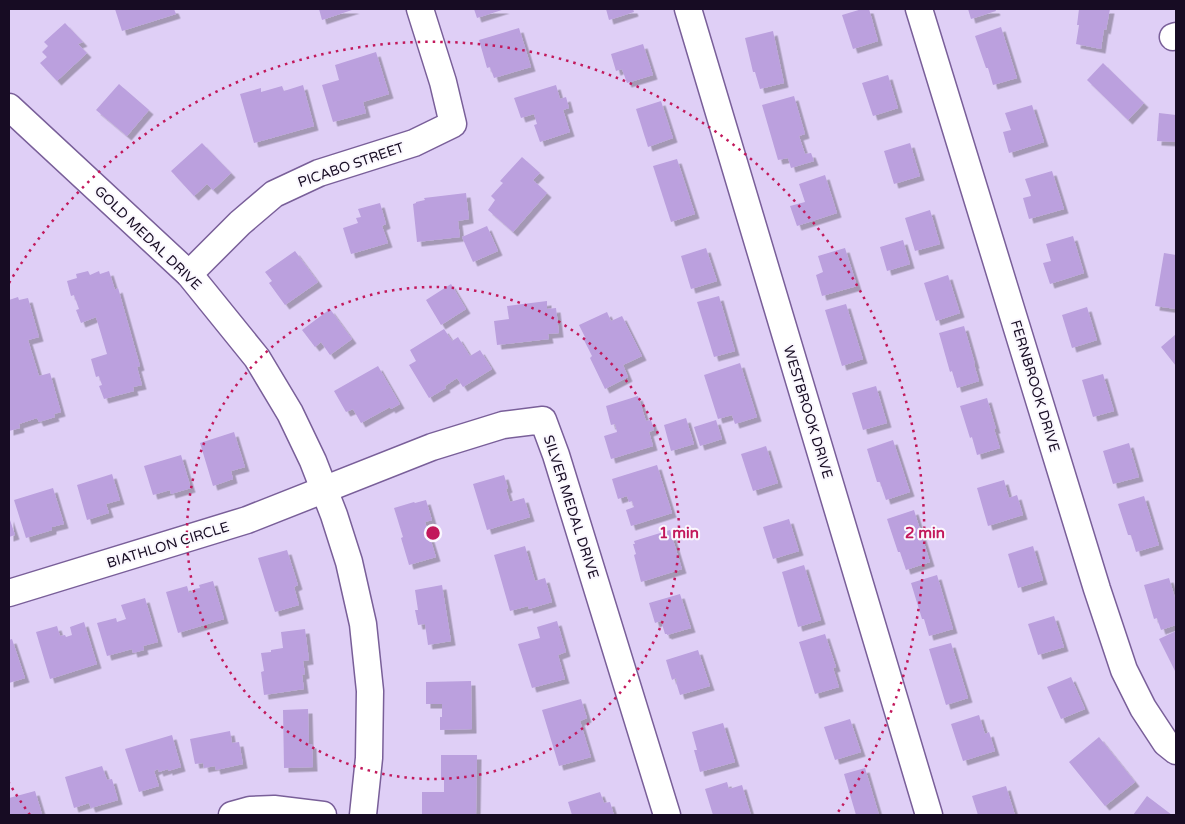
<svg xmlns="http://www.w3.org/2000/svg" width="1185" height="824" font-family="'Varela Round',sans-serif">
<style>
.building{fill:#bba0de;filter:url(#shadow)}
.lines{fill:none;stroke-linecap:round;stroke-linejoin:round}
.minor-casing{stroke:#795f99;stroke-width:29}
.minor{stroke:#fff;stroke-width:26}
.ring{fill:none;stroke:#c2185b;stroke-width:2.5;stroke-dasharray:2.5 5}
.labels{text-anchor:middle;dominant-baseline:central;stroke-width:4;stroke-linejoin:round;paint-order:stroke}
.street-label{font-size:14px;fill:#170c23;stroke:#faf7fe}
.centre{fill:#c2185b;stroke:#faf7fe;stroke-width:2.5}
.ring-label{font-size:15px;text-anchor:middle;font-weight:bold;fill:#c2185b;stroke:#faf7fe;stroke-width:4;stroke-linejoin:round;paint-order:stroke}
</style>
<defs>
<filter id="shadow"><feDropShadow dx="4.5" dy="4.5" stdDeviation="0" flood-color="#0004"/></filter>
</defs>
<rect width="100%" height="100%" fill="#dfcff6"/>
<g class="building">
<polygon points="115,9 174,9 176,14 122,31"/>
<polygon points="319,9 355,9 322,20"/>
<polygon points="474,9 505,9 477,18"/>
<polygon points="606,9 633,9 634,12 609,20"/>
<polygon points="862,9 869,9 878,41 853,49 842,15"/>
<polygon points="968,9 995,9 996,11 971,19"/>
<polygon points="1079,9 1110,9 1106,30 1104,29 1101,49 1076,44 1079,25 1077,25"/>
<polygon points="65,23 83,42 78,44 87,53 57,81 40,63 47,57 42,52 48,46 44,42"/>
<polygon points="1001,27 1017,78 993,85 988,68 986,68 975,36"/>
<polygon points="519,28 531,67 494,78 490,67 487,68 479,40"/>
<polygon points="773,31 784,83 760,89 755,72 753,72 745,38"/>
<polygon points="643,44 653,75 627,83 622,69 616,71 611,54"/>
<polygon points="376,52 389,94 363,102 366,113 333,122 322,85 339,80 335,65"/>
<polygon points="1103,63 1144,103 1128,120 1087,80"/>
<polygon points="888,75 898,108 873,116 862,83"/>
<polygon points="119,84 149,110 127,136 96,110"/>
<polygon points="303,85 314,126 254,143 240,94 261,88 261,92 282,86 284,91"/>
<polygon points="556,85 560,99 566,97 569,108 563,110 570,132 540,142 534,125 537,124 534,114 521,118 514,98"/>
<polygon points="794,96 805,134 799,136 805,154 811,153 814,161 791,168 788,158 778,160 762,105"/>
<polygon points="661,101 673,138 648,147 636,109"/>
<polygon points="1032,105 1044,142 1009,153 1003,132 1011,130 1005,113"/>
<polygon points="1159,113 1176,115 1176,142 1157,141"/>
<polygon points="202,143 231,173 213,190 207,184 194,196 171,171"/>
<polygon points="910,143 920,176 894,184 884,151"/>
<polygon points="522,157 540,173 533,180 547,193 513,232 488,210 495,200 491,196 503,183 500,181"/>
<polygon points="677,159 695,214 671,222 653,166"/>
<polygon points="1052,171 1064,209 1029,219 1023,198 1031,196 1025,179"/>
<polygon points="825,175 837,213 797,226 790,206 805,202 799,184"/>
<polygon points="466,193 469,219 458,221 460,237 417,242 413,204 416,203 416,202 425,200 424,198"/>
<polygon points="380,203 386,224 382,226 388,243 351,254 343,228 358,223 356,218 361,217 358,209"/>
<polygon points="930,210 940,244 915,251 905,218"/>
<polygon points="487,226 498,251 473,262 462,237"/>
<polygon points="1073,236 1084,273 1050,284 1043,263 1051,261 1046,244"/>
<polygon points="903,240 910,264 887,271 880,247"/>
<polygon points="706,248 717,281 691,289 681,256"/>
<polygon points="845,248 857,286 822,296 816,275 823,272 818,256"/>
<polygon points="295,251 318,282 285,305 269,283 272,281 265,272"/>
<polygon points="1164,253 1176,255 1176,309 1155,306"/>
<polygon points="88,271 90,275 99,271 100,274 109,271 115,290 118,288 140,366 137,367 142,385 133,387 134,391 104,399 99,386 102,385 99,376 96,377 91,359 107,354 96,317 81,323 76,310 79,309 74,295 71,296 67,281 77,278 76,274"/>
<polygon points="948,275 960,313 936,321 924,283"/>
<polygon points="451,284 466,309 441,325 426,300"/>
<polygon points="719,296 735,351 714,357 697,302"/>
<polygon points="18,297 19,300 28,298 39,337 28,340 39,376 50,373 61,412 54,414 55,417 39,422 37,418 19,424 20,428 9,431 9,300"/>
<polygon points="547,301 547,309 556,308 559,333 548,334 549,339 497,345 494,321 509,319 507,306"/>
<polygon points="846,304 863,359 842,366 825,310"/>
<polygon points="1087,307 1097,340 1072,348 1062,315"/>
<polygon points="330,309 352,339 330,355 321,342 315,347 302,330"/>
<polygon points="607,312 611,321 622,316 642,356 623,365 628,377 605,389 590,358 592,356 583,338 585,337 579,325"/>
<polygon points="964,326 975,364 974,364 979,381 957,388 952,371 950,372 939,333"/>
<polygon points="444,329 452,341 458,337 470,356 480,350 492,369 463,387 457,378 445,386 446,388 429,398 409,365 416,361 410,350"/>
<polygon points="1176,334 1176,366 1161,347"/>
<polygon points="740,363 757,417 735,424 732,415 718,419 704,375"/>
<polygon points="378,366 400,404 391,409 390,407 361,423 353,409 346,412 334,391"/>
<polygon points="1103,374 1114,411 1093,417 1082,380"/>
<polygon points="876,386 887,423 863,430 852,393"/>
<polygon points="638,396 646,421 651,420 654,430 649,432 653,446 611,459 604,436 617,432 615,424 611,425 606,406"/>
<polygon points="987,398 996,429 994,429 1000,448 977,455 972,437 970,438 960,406"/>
<polygon points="686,418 694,444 671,451 664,425"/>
<polygon points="716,420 722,439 700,446 694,427"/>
<polygon points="234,432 245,467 231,471 233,479 213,486 200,443"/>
<polygon points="893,440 910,492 886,500 880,482 877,482 867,449"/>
<polygon points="1129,443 1139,477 1113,484 1103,451"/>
<polygon points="766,446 778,483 753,491 741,454"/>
<polygon points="181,455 191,488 171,494 170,490 153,495 144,466"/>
<polygon points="657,465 672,513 631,526 626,510 634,507 632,501 629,502 627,496 618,499 612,479"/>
<polygon points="112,474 120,500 106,504 109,513 87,520 77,485"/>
<polygon points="504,475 508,488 506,489 510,502 524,498 530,517 487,530 473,484"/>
<polygon points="1004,480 1009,498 1017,495 1023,515 988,526 977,488"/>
<polygon points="53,488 64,524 52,527 52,530 26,538 14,500"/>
<polygon points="1144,496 1159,545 1136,552 1131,535 1128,535 1118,504"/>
<polygon points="426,500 432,520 425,522 436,557 409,565 401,538 403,537 394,508 414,502 415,503"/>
<polygon points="914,510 930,562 906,570 900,552 898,552 887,519"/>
<polygon points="9,517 15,535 9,537"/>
<polygon points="789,519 799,551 773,559 763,527"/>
<polygon points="670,530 682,569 641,582 634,555 636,554 633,544 635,544 634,541"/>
<polygon points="525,546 535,581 545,578 552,602 529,609 528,606 510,611 494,555"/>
<polygon points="1033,546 1043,580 1018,588 1008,554"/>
<polygon points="287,550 298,585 294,587 299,605 275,612 258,558"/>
<polygon points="804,565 821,620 798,627 782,572"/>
<polygon points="937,575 953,629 929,636 924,619 922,619 911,583"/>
<polygon points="1169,578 1176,601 1176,625 1161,630 1157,618 1154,619 1144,585"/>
<polygon points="213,581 224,619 178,633 166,592 187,586 189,593 195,591 194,589 200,588 199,585"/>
<polygon points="442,585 451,641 428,645 425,624 418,625 415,610 418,610 415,590"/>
<polygon points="680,594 691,628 667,635 667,634 665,634 662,624 664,624 663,620 655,623 649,603"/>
<polygon points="145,598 158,642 143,646 144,650 133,653 132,649 107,656 97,623 116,618 117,622 126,619 121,605"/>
<polygon points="1054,616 1064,647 1038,655 1028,624"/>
<polygon points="557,621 566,652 558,655 565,679 532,688 518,644 540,638 537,627"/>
<polygon points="84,622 97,664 50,679 36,632 57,626 60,636 65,635 66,637 72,635 70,627"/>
<polygon points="305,629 309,660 303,661 305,674 302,675 304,689 264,695 261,672 264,671 261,653 271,652 271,650 283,648 281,632"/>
<polygon points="1176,631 1176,670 1175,671 1159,639"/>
<polygon points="825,634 836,667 833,668 839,687 815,694 799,642"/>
<polygon points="12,639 25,678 9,683 9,640"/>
<polygon points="951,643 968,698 946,705 929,649"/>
<polygon points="698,650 710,686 680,695 676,682 677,682 676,678 672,680 666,660"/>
<polygon points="1071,677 1085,709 1061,719 1047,687"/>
<polygon points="471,681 472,729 440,730 440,717 442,717 442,704 426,704 426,682"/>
<polygon points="581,699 587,718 580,721 591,757 559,766 542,710"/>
<polygon points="308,709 309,744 312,744 313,767 284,768 283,710"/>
<polygon points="979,715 985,734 989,732 995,751 963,761 951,724"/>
<polygon points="850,719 861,752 835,760 824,727"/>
<polygon points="723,723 735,762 700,772 694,750 697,750 692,732"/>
<polygon points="230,731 232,743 239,742 243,764 216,770 215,766 204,768 203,763 195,764 190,739"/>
<polygon points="172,735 181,767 168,771 168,769 159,772 158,769 154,771 159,786 139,792 125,749"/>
<polygon points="1099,737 1135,782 1105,806 1069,762"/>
<polygon points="441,755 477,755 476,815 422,815 422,792 444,792 444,780 441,780"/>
<polygon points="102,766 107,780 112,779 118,800 91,808 89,803 74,808 65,777"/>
<polygon points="865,768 879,815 856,815 844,774"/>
<polygon points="727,782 729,789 742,785 751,815 713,815 705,789"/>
<polygon points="1006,786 1015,815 988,815 988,814 978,815 972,796"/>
<polygon points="35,791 42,814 38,815 9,815 9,798"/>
<polygon points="600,792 604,803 610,802 614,815 572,815 568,802"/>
<polygon points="1147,796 1172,815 1133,815"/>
</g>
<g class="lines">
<defs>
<g id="minor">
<polyline points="688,9 929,815"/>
<polyline points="919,9 1097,589 1124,670 1143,708 1166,743 1176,751"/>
<polyline points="1173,37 1176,36"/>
<polyline points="9,107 189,274 257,358 290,413 313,461 334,515 349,562 363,624 370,691 369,758 363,815"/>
<polyline points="189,274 240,223 274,194 319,173 414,143 453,124 443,82 420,9"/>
<polyline points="9,593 247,520 432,447 503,425 543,420 556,455 667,815"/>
<polyline points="232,815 250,810 274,809 323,815"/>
</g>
</defs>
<use href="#minor" class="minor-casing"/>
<use href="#minor" class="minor"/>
</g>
<g class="ring">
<circle cx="433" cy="533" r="246"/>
<path d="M30 815A492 492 0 0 1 9 783M9 283A492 492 0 1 1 836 815"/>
</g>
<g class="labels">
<g class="street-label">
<text transform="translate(351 165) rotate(-19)">PICABO STREET</text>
<text transform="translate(148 238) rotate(44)">GOLD MEDAL DRIVE</text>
<text transform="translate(1035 386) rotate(73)">FERNBROOK DRIVE</text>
<text transform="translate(808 412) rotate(73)">WESTBROOK DRIVE</text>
<text transform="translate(571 507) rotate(72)">SILVER MEDAL DRIVE</text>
<text transform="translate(168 545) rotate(-17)">BIATHLON CIRCLE</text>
</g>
</g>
<circle cx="433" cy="533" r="8" class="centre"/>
<g class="ring-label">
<text x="679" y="538">1 min</text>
<text x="925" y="538">2 min</text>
</g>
<rect width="1185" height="824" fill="none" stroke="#170c23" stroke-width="20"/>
</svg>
